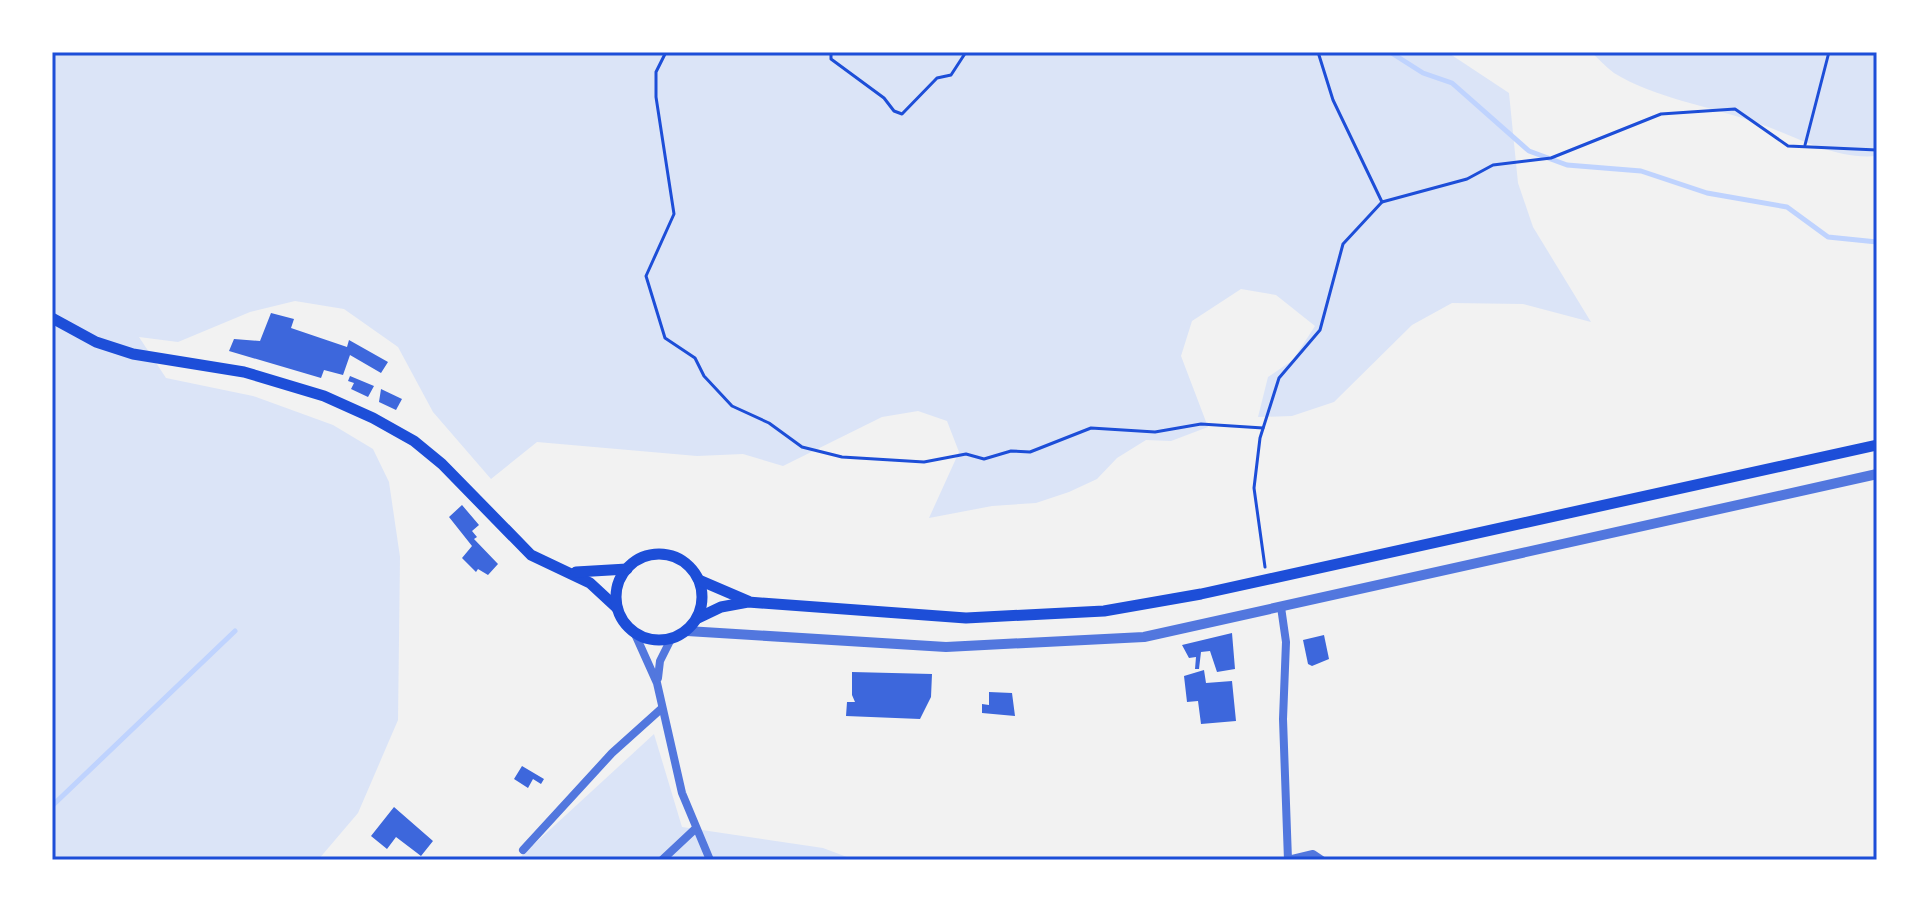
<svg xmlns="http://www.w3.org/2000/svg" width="1929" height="912" font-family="'Fira Sans Condensed',sans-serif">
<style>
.green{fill:#dbe4f7}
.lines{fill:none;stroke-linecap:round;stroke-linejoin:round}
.stream{stroke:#bfd3fe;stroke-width:5}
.building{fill:#3d67dc}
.path{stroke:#1d4ed8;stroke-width:3}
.minor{stroke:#5277de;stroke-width:8}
.tertiary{stroke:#5277de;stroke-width:10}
.secondary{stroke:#1d4ed8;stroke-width:11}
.neatline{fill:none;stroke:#1d4ed8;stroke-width:3}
</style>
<rect width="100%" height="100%" fill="#f2f2f2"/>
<g class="green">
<polygon points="52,52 1447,52 1509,93 1518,183 1533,227 1591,322 1523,304 1452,303 1412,325 1334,402 1292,416 1258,417 1268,377 1293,360 1315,326 1276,295 1241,289 1192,321 1181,356 1208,427 1171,441 1146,440 1117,458 1097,479 1069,492 1036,503 992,506 929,518 959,452 947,421 918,411 882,417 783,466 743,454 697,456 537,442 491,479 433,412 398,347 344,309 295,301 250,312 178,342 139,337 166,378 253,396 333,425 373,449 389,482 400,557 398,720 358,813 318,860 52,860"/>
<path d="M 1591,52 L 1877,52 L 1877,156 C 1832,160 1795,135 1754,122 C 1709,106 1655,98 1614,73 C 1606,67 1599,59 1591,52 Z"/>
<polygon points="654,734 682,827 823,848 855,860 517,860"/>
</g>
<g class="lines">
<g class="stream">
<polyline points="1390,52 1423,73 1452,83 1529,151 1567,165 1641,171 1707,193 1787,207 1828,237 1877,242"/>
<polyline points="52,806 235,631"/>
</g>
</g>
<g class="building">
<polygon points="271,313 294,319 291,328 347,347 349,340 388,362 381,373 350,355 343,375 324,370 321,378 229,351 234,339 260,341"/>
<polygon points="350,376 374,386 368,397 351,389 354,383 348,381"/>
<polygon points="381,389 402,399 396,410 379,402"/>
<polygon points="462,505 479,525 472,531 477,537 474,539 498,564 488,575 478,569 476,572 462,558 472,546 449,517"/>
<polygon points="1232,633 1235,669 1217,672 1210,651 1201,652 1199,669 1195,669 1196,657 1189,658 1182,645"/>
<polygon points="1324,635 1329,659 1312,666 1308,664 1303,640"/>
<polygon points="1204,670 1206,683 1232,681 1236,721 1201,724 1198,701 1187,702 1184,676"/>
<polygon points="852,672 932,674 931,697 920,719 846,716 847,702 855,702 852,695"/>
<polygon points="989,692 1012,693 1015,716 982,713 982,704 989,705"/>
<polygon points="522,766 544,779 541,784 533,779 528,788 514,779"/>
<polygon points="394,807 433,841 421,856 396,837 387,849 371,836"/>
</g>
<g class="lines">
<g class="path">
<polyline points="666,52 656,72 656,97 674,214 646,276 665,338 695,358 704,376 732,406 769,423 802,447 842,457 924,462 966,454 984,459 1011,451 1030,452 1091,428 1155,432 1201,424 1263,428"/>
<polyline points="831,52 831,59 884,98 894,111 902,114 937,78 951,75 966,52"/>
<polyline points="1318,52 1333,100 1382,202"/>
<polyline points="1805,145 1829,52"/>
<polyline points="1265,567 1254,488 1260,438 1279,378 1320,330 1343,244 1382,202 1467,179 1493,165 1551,158 1661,114 1735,109 1788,146 1877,150"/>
</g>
<g class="minor">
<polyline points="1281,607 1286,642 1283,719 1288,860 1313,854 1322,860"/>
<polyline points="635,634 657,683 682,793 710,860"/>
<polyline points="658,678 660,661 671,639"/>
<polyline points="523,850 612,753 661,709"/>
<polyline points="662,860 694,830"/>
</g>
<polyline class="tertiary" points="687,631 946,647 1144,637 1877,474"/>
<g class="secondary">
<polyline points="52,318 96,342 133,354 244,372 324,396 373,418 414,441 442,464 531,555 590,583 617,608"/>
<circle cx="659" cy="597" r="43"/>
<polyline points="576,572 627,569"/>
<polyline points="699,580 748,601"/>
<polyline points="698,618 721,607 748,602 966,618 1104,611 1201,594 1877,445"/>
</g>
</g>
<rect width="1929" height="912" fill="none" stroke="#ffffff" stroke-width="108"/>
<rect x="54" y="54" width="1821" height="804" class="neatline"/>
</svg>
